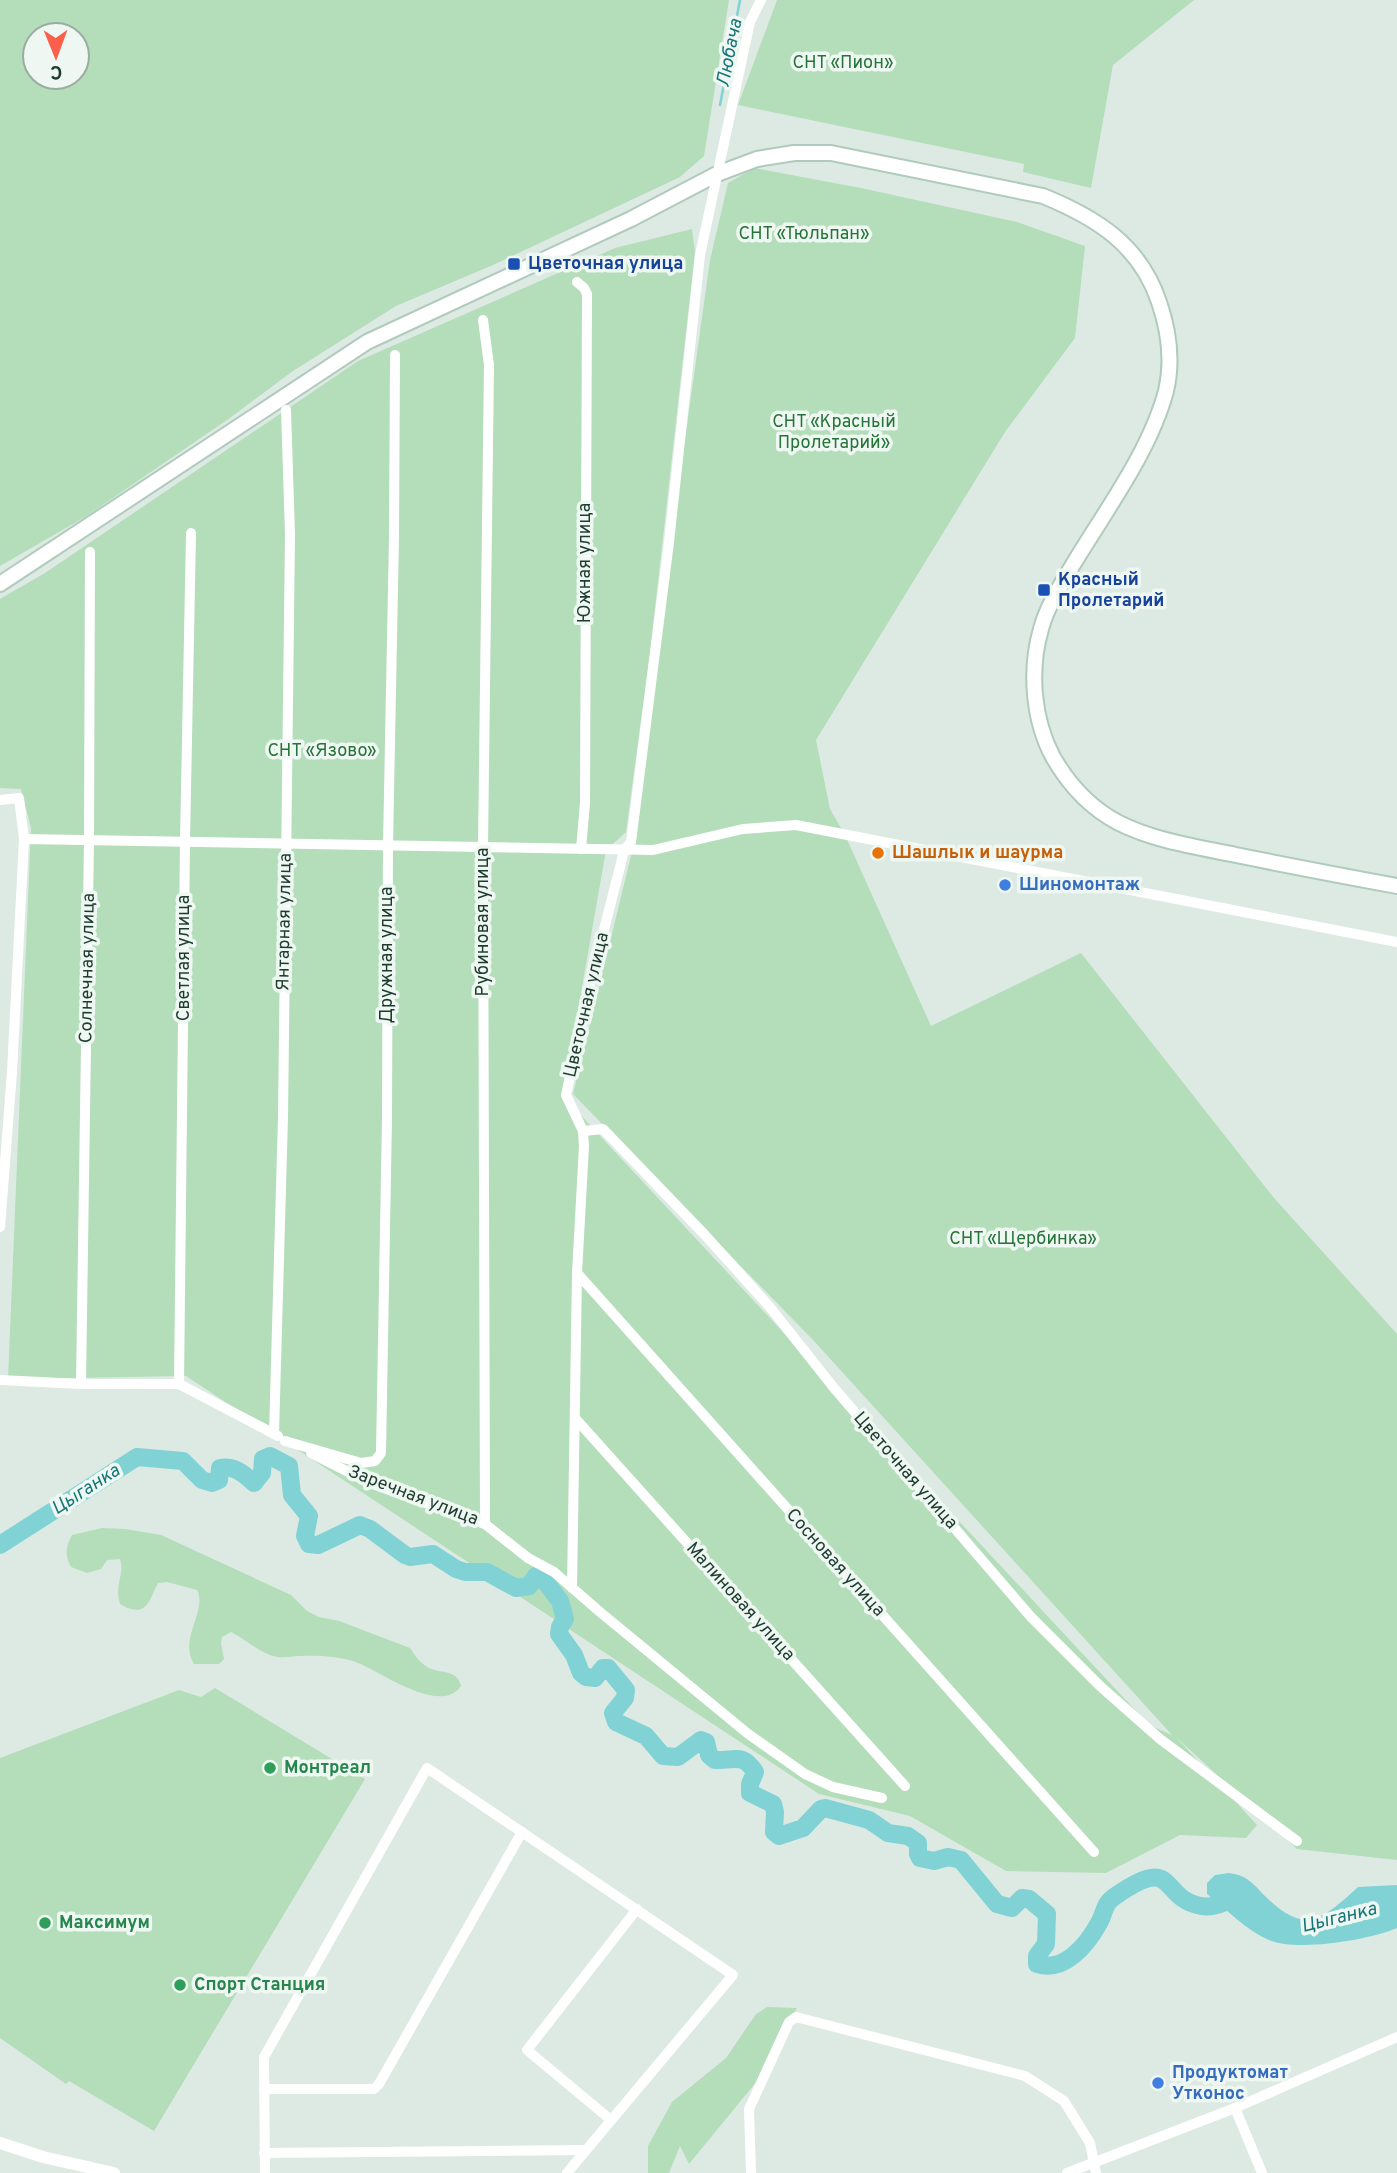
<svg xmlns="http://www.w3.org/2000/svg" width="1397" height="2173" font-family="Overpass,sans-serif">
<style>
.green{fill:#b4ddba;fill-rule:evenodd}
.water{fill:#81d2d4}
.lines{fill:none;stroke-linecap:round;stroke-linejoin:round}
.stream{stroke:#81d2d4;stroke-width:2.5}
.river{stroke:#81d2d4;stroke-width:18}
.secondary-casing{stroke:#b0cbbd;stroke-width:18}
.minor{stroke:#fff;stroke-width:10}
.tertiary{stroke:#fff;stroke-width:12}
.secondary{stroke:#fff;stroke-width:14}
.transit-dot{fill:#1a4fb4;stroke:#eef7f1;stroke-width:2.5}
.food-dot{fill:#e8710a;stroke:#eef7f1;stroke-width:2.5}
.shop-dot{fill:#3f7fe0;stroke:#eef7f1;stroke-width:2.5}
.leisure-dot{fill:#2e9e5b;stroke:#eef7f1;stroke-width:2.5}
.labels{text-anchor:middle;dominant-baseline:central;stroke-width:7;stroke-linejoin:round;paint-order:stroke}
.park-label{font-size:18px;fill:#267439;stroke:#eef7f1}
.transit-label{font-size:18px;font-weight:bold;fill:#164399;stroke:#eef7f1;text-anchor:start}
.street-label{font-size:18px;fill:#1e3b2f;stroke:#eef7f1}
.food-label{font-size:18px;font-weight:bold;fill:#c56008;stroke:#eef7f1;text-anchor:start}
.shop-label{font-size:18px;font-weight:bold;fill:#366cbe;stroke:#eef7f1;text-anchor:start}
.leisure-label{font-size:18px;font-weight:bold;fill:#27864d;stroke:#eef7f1;text-anchor:start}
.water-label{font-size:19px;font-style:italic;fill:#157679;stroke:#eef7f1}
</style>
<rect width="100%" height="100%" fill="#ddeae3"/>
<g class="green">
<path d="M 0,0 L 729,0 L 704,156 L 680,177 L 493,265 L 396,306 L 293,371 L 227,420 L 85,517 L 0,566 ZM 35,35 L 77,35 L 77,77 L 35,77 Z"/>
<polygon points="777,0 1194,0 1113,65 1091,188 1023,172 1024,164 738,105"/>
<polygon points="754,168 861,188 1017,222 1085,246 1075,338 1005,432 816,740 830,809 845,835 931,1026 1081,953 1274,1198 1397,1334 1397,1860 1297,1849 1176,1737 1257,1825 1246,1838 1180,1835 1106,1873 1006,1871 910,1816 819,1794 186,1376 8,1379 31,828 21,789 0,788 0,599 45,573 358,361 615,248 692,229 695,252 650,653 626,832 606,850 563,1096 1149,1725 1172,1735 814,1341 573,1094 636,835 671,540 710,260 728,183"/>
<path d="M 102,1528 L 125,1529 L 161,1535 L 291,1595 L 307,1611 L 319,1617 L 339,1621 L 410,1648 C 416,1657 420,1663 429,1668 C 442,1674 457,1669 461,1686 C 440,1717 378,1669 353,1661 C 337,1656 316,1655 299,1656 C 292,1656 285,1658 278,1657 C 260,1654 247,1640 231,1632 L 222,1637 L 221,1643 L 224,1659 L 219,1664 L 194,1664 C 178,1638 208,1611 197,1590 L 167,1582 L 158,1583 C 148,1603 146,1619 120,1604 C 114,1585 125,1574 120,1559 L 107,1560 L 101,1569 L 87,1573 L 71,1567 C 64,1554 66,1547 72,1535 Z"/>
<polygon points="215,1688 365,1779 154,2131 69,2081 66,2084 0,2038 0,1758 179,1690 201,1697"/>
<polygon points="767,2007 797,2008 766,2070 689,2164 680,2146 669,2173 648,2173 648,2146 672,2102 726,2058 756,2014"/>
</g>
<path class="water" d="M 1229,1873 C 1245,1875 1251,1881 1261,1892 C 1303,1935 1319,1923 1358,1887 L 1397,1885 L 1397,1928 C 1369,1940 1297,1952 1269,1940 C 1245,1930 1228,1910 1207,1894 L 1207,1883 L 1215,1875 Z"/>
<g class="lines">
<polyline class="stream" points="720,105 740,0"/>
<path class="river" d="M 0,1545 L 137,1457 L 183,1461 L 202,1480 L 212,1483 L 219,1480 L 220,1468 C 235,1465 245,1475 254,1483 L 262,1473 L 263,1459 L 270,1456 L 289,1466 L 292,1495 L 309,1516 L 305,1536 L 309,1544 L 318,1545 L 360,1525 L 370,1529 L 405,1555 L 410,1557 L 433,1554 L 456,1569 L 465,1572 L 487,1572 L 516,1588 L 529,1586 L 536,1576 L 541,1576 L 560,1601 L 565,1619 L 560,1627 L 559,1634 L 574,1655 L 581,1673 L 586,1677 L 595,1678 L 603,1668 L 608,1668 L 626,1690 L 625,1698 L 613,1713 L 616,1722 L 646,1736 L 663,1756 L 678,1757 L 701,1740 L 706,1742 L 709,1755 L 715,1760 C 735,1761 742,1752 755,1772 L 750,1784 L 750,1793 L 773,1804 L 775,1812 L 774,1832 L 779,1836 L 803,1828 L 821,1809 L 825,1808 L 869,1820 L 888,1833 L 908,1836 L 918,1843 L 918,1854 L 920,1858 L 934,1861 L 948,1857 L 961,1860 L 997,1904 L 1012,1908 L 1022,1898 L 1029,1899 L 1047,1914 L 1046,1944 L 1037,1956 L 1037,1964 C 1064,1973 1087,1945 1099,1923 C 1105,1913 1103,1905 1114,1897 C 1178,1852 1158,1898 1201,1906 C 1216,1909 1228,1899 1242,1896"/>
<defs>
<path id="secondary" d="M 0,584 L 367,342 L 631,219 L 717,174 L 757,159 L 794,153 L 831,153 L 1043,196 C 1097,218 1140,245 1159,302 C 1169,331 1173,361 1166,391 C 1150,451 1106,510 1074,563 C 1062,583 1047,606 1041,629 C 1029,670 1033,720 1053,757 C 1069,785 1090,808 1119,823 C 1155,841 1197,847 1236,855 C 1290,866 1343,876 1397,886"/>
</defs>
<use href="#secondary" class="secondary-casing"/>
<g class="minor">
<polyline points="577,282 584,288 587,294 585,803 581,849"/>
<polyline points="483,320 489,365 483,847 485,1524"/>
<polyline points="0,800 19,798 24,839 12,1072 0,1227"/>
<polyline points="24,839 653,850 743,829 796,825 1397,942"/>
<polyline points="583,1131 603,1129 705,1235 769,1306 834,1388 1031,1617 1100,1686 1160,1739 1297,1841"/>
<polyline points="577,1273 1094,1852"/>
<polyline points="0,1380 81,1384 179,1384 278,1436"/>
<polyline points="81,1384 89,840 90,552"/>
<polyline points="179,1384 185,842 191,533"/>
<polyline points="575,1418 905,1786"/>
<polyline points="274,1434 283,1117 290,534 286,410"/>
<polyline points="285,1441 361,1463 375,1461 381,1453 387,1118 388,845 394,536 395,355"/>
<polyline points="311,1453 370,1483 485,1524 528,1558 554,1572 600,1612 747,1733 805,1774 833,1787 882,1798"/>
<polyline points="572,1588 577,1273 584,1146 583,1131 566,1095 587,996 621,863 624,850 631,842 669,542 700,255 750,22 761,0"/>
<polyline points="264,2089 374,2089 379,2084 522,1832"/>
<polyline points="1235,2108 1262,2173"/>
<polyline points="611,2120 527,2050 637,1909"/>
<polyline points="264,2153 586,2150"/>
<polyline points="265,2173 264,2057 427,1768 733,1975 567,2173"/>
<polyline points="751,2173 749,2109 789,2022 796,2017 1025,2076 1064,2101 1090,2143 1096,2173"/>
<polyline points="1067,2173 1235,2108 1397,2037"/>
</g>
<polyline class="tertiary" points="0,2143 43,2157 114,2173"/>
<use href="#secondary" class="secondary"/>
</g>
<g class="transit-dot">
<rect x="507" y="257" width="14" height="14" rx="3.5"/>
<rect x="1037" y="583" width="14" height="14" rx="3.5"/>
</g>
<circle class="food-dot" cx="878" cy="853" r="7"/>
<g class="shop-dot">
<circle cx="1005" cy="885" r="7"/>
<circle cx="1158" cy="2083" r="7"/>
</g>
<g class="leisure-dot">
<circle cx="270" cy="1768" r="7"/>
<circle cx="45" cy="1923" r="7"/>
<circle cx="180" cy="1985" r="7"/>
</g>
<g class="labels">
<g class="park-label">
<text x="843" y="63">СНТ «Пион»</text>
<text x="804" y="234">СНТ «Тюльпан»</text>
<text x="834" y="422">СНТ «Красный<tspan x="834" dy="21">Пролетарий»</tspan></text>
<text x="322" y="751">СНТ «Язово»</text>
<text x="1023" y="1239">СНТ «Щербинка»</text>
</g>
<g class="transit-label">
<text x="528" y="264">Цветочная улица</text>
<text x="1058" y="580">Красный<tspan x="1058" dy="21">Пролетарий</tspan></text>
</g>
<g class="street-label">
<text transform="translate(585 563) rotate(-90)">Южная улица</text>
<text transform="translate(285 922) rotate(-89)">Янтарная улица</text>
<text transform="translate(483 922) rotate(-90)">Рубиновая улица</text>
<text transform="translate(387 955) rotate(-90)">Дружная улица</text>
<text transform="translate(184 958) rotate(-90)">Светлая улица</text>
<text transform="translate(88 968) rotate(-89)">Солнечная улица</text>
<text transform="translate(587 1005) rotate(-77)">Цветочная улица</text>
<text transform="translate(905 1471) rotate(49)">Цветочная улица</text>
<text transform="translate(413 1496) rotate(21)">Заречная улица</text>
<text transform="translate(835 1563) rotate(48)">Сосновая улица</text>
<text transform="translate(740 1602) rotate(48)">Малиновая улица</text>
</g>
<g class="food-label">
<text x="892" y="853">Шашлык и шаурма</text>
</g>
<g class="shop-label">
<text x="1019" y="885">Шиномонтаж</text>
<text x="1172" y="2073">Продуктомат<tspan x="1172" dy="21">Утконос</tspan></text>
</g>
<g class="leisure-label">
<text x="284" y="1768">Монтреал</text>
<text x="59" y="1923">Максимум</text>
<text x="194" y="1985">Спорт Станция</text>
</g>
<g class="water-label">
<text transform="translate(730 53) rotate(-79)">Любача</text>
<text transform="translate(86 1490) rotate(-33)">Цыганка</text>
<text transform="translate(1339 1918) rotate(-14)">Цыганка</text>
</g>
</g>
<g transform="translate(56 56) rotate(179)"><circle r="33" fill="#eef7f1" stroke="#9baca3" stroke-width="2"/>
<path d="M0-5L12 26L0 18L-12 26Z" fill="#fb5e4b"/>
<text y="-10" font-size="19" font-weight="bold" text-anchor="middle" fill="#1e3b2f">С</text>
</g>
</svg>
